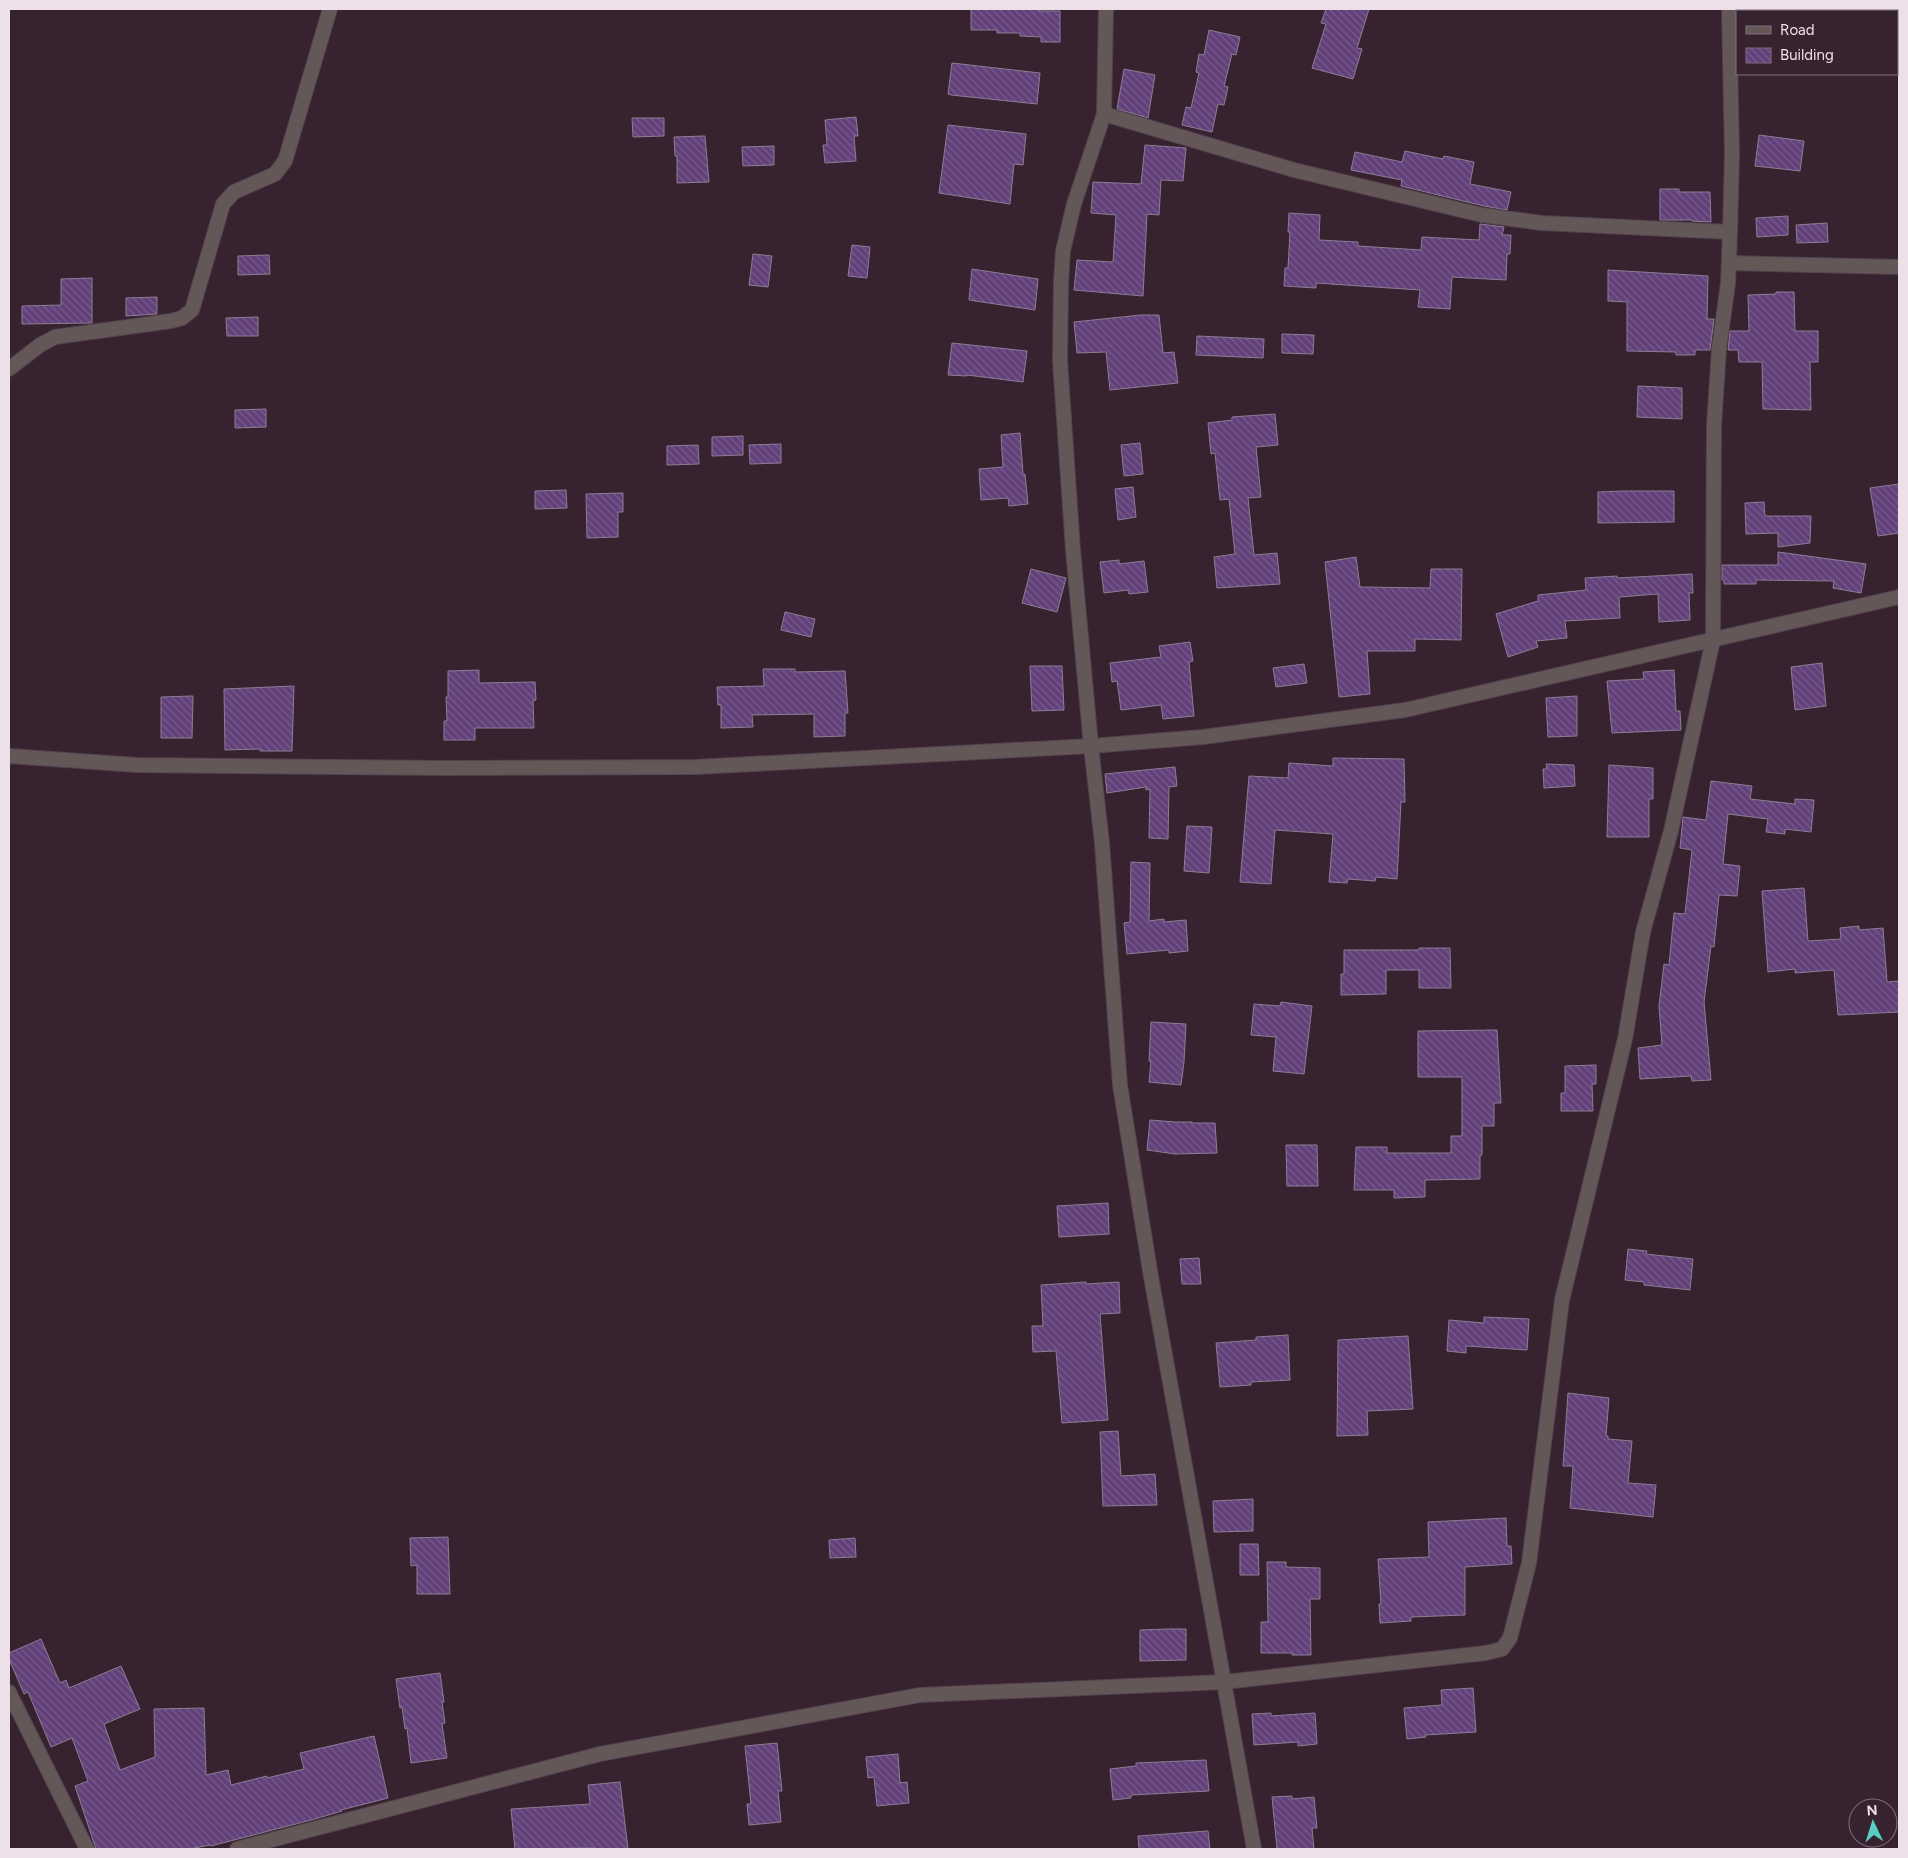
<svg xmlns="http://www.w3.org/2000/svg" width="1908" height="1858" font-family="Figtree,sans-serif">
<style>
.building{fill:url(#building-back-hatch);stroke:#8b7e95}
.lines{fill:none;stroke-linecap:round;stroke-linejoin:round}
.minor-casing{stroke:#54414d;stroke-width:16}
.tertiary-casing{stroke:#54414d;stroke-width:16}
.minor{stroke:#645758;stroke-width:14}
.tertiary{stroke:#645758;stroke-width:14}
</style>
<defs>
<pattern id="building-back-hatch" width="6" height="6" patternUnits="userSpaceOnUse" patternTransform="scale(1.25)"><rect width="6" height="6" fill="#624079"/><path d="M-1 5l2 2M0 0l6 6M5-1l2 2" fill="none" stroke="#795b8c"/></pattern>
</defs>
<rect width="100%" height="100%" fill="#372330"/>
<g class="building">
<polygon points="971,9 1039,9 1039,11 1060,11 1060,42 1041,42 1041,37 1020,36 1020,33 997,33 997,30 971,30"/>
<polygon points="1326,9 1369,9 1357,48 1362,49 1353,79 1312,68 1326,24 1321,23"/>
<polygon points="1209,30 1240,37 1236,55 1232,54 1224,86 1228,87 1224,105 1218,104 1212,132 1182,125 1186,107 1191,108 1199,73 1196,72 1199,54 1204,55"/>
<polygon points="952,63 1040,73 1037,104 951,95 948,94"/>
<polygon points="1124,69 1155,75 1148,118 1117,109"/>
<polygon points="856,117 858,136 854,136 856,161 825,163 823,145 827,145 825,120"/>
<polygon points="632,118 664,118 664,136 633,137"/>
<polygon points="948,125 1026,134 1023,165 1014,164 1010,204 939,193"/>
<polygon points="1759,135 1804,141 1800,171 1755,166"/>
<polygon points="705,136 709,182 677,183 677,156 675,156 674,137"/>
<polygon points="1145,145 1186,148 1183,181 1161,180 1159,215 1147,214 1143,296 1074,290 1077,260 1113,262 1116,215 1091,213 1093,182 1141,184"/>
<polygon points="774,146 774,165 743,166 742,147"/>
<polygon points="1405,151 1443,159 1444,156 1474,162 1470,184 1511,192 1507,210 1484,206 1401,186 1402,180 1351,170 1355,152 1402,162"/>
<polygon points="1660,189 1679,189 1679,192 1710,192 1711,222 1692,221 1692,220 1660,220"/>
<polygon points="1289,213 1320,215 1319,240 1358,242 1358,246 1421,250 1422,237 1479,240 1480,224 1504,227 1502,235 1511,235 1510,254 1507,254 1506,280 1452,277 1450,309 1418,307 1420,290 1316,283 1316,288 1284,286 1285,268 1288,268 1290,232 1288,232"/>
<polygon points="1788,216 1788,235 1757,237 1756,218"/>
<polygon points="1827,223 1828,242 1797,243 1796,225"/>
<polygon points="852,245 870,247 867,278 848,276"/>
<polygon points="753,254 772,256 768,287 749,285"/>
<polygon points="269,255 270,274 238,275 238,256"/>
<polygon points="972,269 1038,279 1035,310 969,300"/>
<polygon points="1608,270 1708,276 1707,319 1714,319 1710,350 1695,350 1695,355 1676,355 1676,352 1627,351 1627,302 1608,301"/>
<polygon points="92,278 92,323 22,324 22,306 61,305 61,279"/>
<polygon points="1776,292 1794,292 1795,331 1818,331 1818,362 1810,362 1811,410 1763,409 1762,362 1739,362 1738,350 1728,350 1730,331 1749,331 1748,295 1776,294"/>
<polygon points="157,297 157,314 126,316 126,298"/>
<polygon points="1141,315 1159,315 1163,353 1174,352 1178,383 1110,390 1106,352 1077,353 1074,322"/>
<polygon points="258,317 258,336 227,336 226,318"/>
<polygon points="1282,334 1314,335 1313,354 1282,353"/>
<polygon points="1197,336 1264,339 1263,358 1196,355"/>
<polygon points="952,343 1027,351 1023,382 967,375 967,376 948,375"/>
<polygon points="1638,386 1682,388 1682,419 1637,417"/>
<polygon points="266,409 266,427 235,428 235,410"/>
<polygon points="1275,414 1278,445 1256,447 1261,497 1248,498 1254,555 1277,553 1280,584 1217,588 1214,557 1235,554 1229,499 1220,500 1215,453 1211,454 1208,423 1232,420 1232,417"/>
<polygon points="1020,433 1023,474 1025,474 1028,504 1009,506 1008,498 981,500 979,469 1003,467 1001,435"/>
<polygon points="743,436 743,455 712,456 712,437"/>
<polygon points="1140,443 1143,474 1124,476 1121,445"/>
<polygon points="781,444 781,463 750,464 749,445"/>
<polygon points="698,445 699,464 667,465 667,446"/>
<polygon points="1899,484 1899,533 1878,536 1870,488"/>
<polygon points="1133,487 1136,517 1118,520 1115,489"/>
<polygon points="566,490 567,508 535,509 535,491"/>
<polygon points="1624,491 1674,491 1674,522 1598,523 1598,492"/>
<polygon points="623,493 623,512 618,512 618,537 587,538 586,494"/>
<polygon points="1764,502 1765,516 1811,516 1810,543 1778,547 1778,533 1746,534 1745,503"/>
<polygon points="1778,552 1866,564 1861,593 1833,588 1834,581 1756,580 1756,584 1724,584 1724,580 1722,580 1722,565 1778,565"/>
<polygon points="1356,557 1360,587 1430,588 1431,569 1462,569 1461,640 1415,639 1415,651 1367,651 1370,694 1339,697 1325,562"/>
<polygon points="1119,560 1119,564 1144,561 1148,592 1129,594 1128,590 1104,593 1100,562"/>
<polygon points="1031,569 1066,578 1057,612 1022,603"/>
<polygon points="1692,574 1693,593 1689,593 1690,620 1659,622 1658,594 1619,597 1620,618 1565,621 1567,638 1536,641 1538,647 1508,657 1496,614 1538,601 1538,595 1586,590 1585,578 1617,576 1617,578"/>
<polygon points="785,612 815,619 811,637 781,630"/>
<polygon points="1190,642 1193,661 1189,662 1194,716 1163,719 1161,705 1121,710 1117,681 1112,682 1110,663 1161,657 1159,646"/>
<polygon points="1822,663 1826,706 1795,710 1791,667"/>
<polygon points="1304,664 1307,683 1276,687 1273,668"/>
<polygon points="1030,666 1062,666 1064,710 1032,711"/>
<polygon points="763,669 795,669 795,672 845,671 848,713 845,713 845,736 814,737 814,714 752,715 753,727 721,728 721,705 718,705 717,687 764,686"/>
<polygon points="479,670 479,683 535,682 536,700 533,701 534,728 475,728 475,740 444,740 444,721 447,721 446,697 448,697 448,671"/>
<polygon points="1674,670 1676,711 1680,711 1681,730 1612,733 1607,681 1644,679 1643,672"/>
<polygon points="294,686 292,751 260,751 260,749 225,750 224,689"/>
<polygon points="193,696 192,738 161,738 161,697"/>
<polygon points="1577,696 1577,736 1548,737 1546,698"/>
<polygon points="1333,758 1404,759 1405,802 1401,802 1397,879 1376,877 1375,881 1348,879 1347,883 1329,882 1333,834 1275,830 1271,884 1240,882 1249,776 1288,778 1289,763 1333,766"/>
<polygon points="1546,764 1574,765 1575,786 1544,788 1543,769 1547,769"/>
<polygon points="1609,765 1653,768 1653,799 1649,799 1649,837 1607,837"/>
<polygon points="1175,767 1177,786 1169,787 1168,839 1149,838 1150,789 1146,790 1146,787 1107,793 1105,774"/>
<polygon points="1711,781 1752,786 1750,799 1795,804 1795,799 1814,800 1811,832 1785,829 1785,834 1766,832 1768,819 1728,814 1723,864 1740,866 1737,896 1719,895 1714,947 1711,946 1704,1002 1711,1080 1692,1081 1691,1076 1640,1079 1638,1048 1662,1045 1659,1006 1664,964 1669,965 1674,913 1685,914 1692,850 1680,848 1683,817 1706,820"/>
<polygon points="1187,826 1212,827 1209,873 1184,871"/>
<polygon points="1131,862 1150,863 1149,921 1164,919 1164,922 1186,920 1188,951 1169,953 1169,950 1127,954 1124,923 1130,922"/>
<polygon points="1804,888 1808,941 1841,939 1840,928 1859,926 1859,930 1883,928 1887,982 1899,981 1899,1012 1838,1015 1834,970 1795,973 1795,969 1768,972 1762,891"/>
<polygon points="1419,948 1450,948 1451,988 1419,988 1419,970 1386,970 1386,994 1341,995 1341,974 1344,974 1344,950 1419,950"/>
<polygon points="1281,1002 1312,1006 1304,1074 1273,1071 1276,1037 1251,1035 1254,1004 1280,1006"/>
<polygon points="1151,1022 1186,1024 1184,1062 1181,1085 1149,1082 1151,1061 1149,1061"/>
<polygon points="1497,1030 1501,1103 1494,1103 1494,1126 1482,1126 1482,1155 1480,1155 1480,1179 1425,1180 1425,1197 1394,1198 1394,1190 1354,1190 1356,1147 1387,1147 1387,1153 1451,1153 1451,1136 1462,1136 1462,1077 1418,1077 1418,1031"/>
<polygon points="1596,1065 1596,1084 1592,1084 1593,1111 1561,1111 1561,1093 1565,1093 1565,1066"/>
<polygon points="1150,1120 1175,1122 1192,1122 1192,1123 1215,1123 1217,1153 1175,1154 1147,1150"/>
<polygon points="1286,1145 1317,1145 1318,1186 1287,1186"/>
<polygon points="1108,1203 1109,1234 1059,1237 1057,1206"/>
<polygon points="1628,1249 1647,1251 1646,1254 1693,1259 1690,1290 1644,1285 1644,1282 1625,1280"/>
<polygon points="1199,1258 1201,1284 1182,1284 1180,1259"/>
<polygon points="1086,1282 1086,1284 1119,1282 1120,1313 1100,1314 1108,1420 1062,1423 1056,1351 1033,1352 1032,1326 1043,1326 1041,1285"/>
<polygon points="1484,1317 1529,1319 1527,1350 1466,1346 1466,1353 1447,1351 1449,1320 1484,1323"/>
<polygon points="1288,1335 1290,1380 1251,1382 1251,1385 1220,1387 1216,1343 1256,1340 1256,1337"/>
<polygon points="1408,1336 1413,1409 1367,1411 1368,1435 1337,1436 1338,1340"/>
<polygon points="1568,1393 1609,1398 1606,1436 1608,1436 1608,1439 1632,1441 1628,1483 1656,1485 1653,1517 1570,1508 1573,1466 1563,1466"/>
<polygon points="1118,1431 1121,1476 1155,1474 1157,1505 1103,1506 1100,1432"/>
<polygon points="1253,1499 1253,1531 1214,1532 1213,1501"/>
<polygon points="1506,1518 1507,1546 1511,1546 1512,1564 1465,1567 1465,1615 1411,1617 1411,1621 1380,1623 1379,1604 1381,1604 1378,1559 1429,1557 1428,1522"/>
<polygon points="448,1537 450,1594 417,1594 417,1565 411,1566 410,1538"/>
<polygon points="855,1538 856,1557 830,1558 829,1540"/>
<polygon points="1240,1544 1258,1544 1259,1575 1240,1575"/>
<polygon points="1267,1562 1286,1562 1286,1567 1320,1568 1320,1599 1310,1599 1311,1655 1292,1655 1292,1653 1261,1653 1261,1622 1268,1622"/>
<polygon points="1167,1629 1186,1629 1186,1660 1140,1661 1140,1630"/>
<polygon points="41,1639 60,1683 66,1680 69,1688 121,1666 140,1709 104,1724 120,1770 155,1757 154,1709 204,1708 206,1775 228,1770 231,1785 267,1776 267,1778 304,1769 300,1753 374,1736 388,1798 341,1810 342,1811 315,1819 211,1846 210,1845 190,1849 96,1849 75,1786 88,1781 72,1738 51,1747 28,1692 24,1694 9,1659 9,1653"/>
<polygon points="440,1673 444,1702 442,1702 445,1723 442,1724 447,1758 411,1763 407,1728 405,1729 402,1707 400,1708 396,1679"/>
<polygon points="1473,1688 1476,1732 1425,1735 1426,1737 1407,1739 1404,1708 1442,1705 1441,1690"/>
<polygon points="1271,1713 1271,1716 1315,1713 1317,1744 1298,1746 1298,1742 1254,1745 1252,1714"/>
<polygon points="777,1743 782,1791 778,1791 781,1822 749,1825 747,1804 751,1804 745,1746"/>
<polygon points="898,1754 900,1783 907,1782 909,1803 877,1806 874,1777 868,1778 866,1757"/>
<polygon points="1206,1760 1209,1791 1131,1795 1131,1798 1113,1800 1110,1769 1136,1766 1136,1763"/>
<polygon points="620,1782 628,1849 596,1849 595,1848 515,1849 511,1809 590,1804 588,1785"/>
<polygon points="1292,1796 1292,1799 1314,1797 1317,1828 1312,1828 1314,1849 1277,1849 1272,1797"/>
<polygon points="1208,1831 1210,1849 1139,1849 1138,1836"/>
</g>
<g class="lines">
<defs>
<g id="minor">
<polyline points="1104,114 1294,170 1482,215 1542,223 1730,232"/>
<polyline points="1729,263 1899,267"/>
<polyline points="9,369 40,345 55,337 171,321 182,318 192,310 223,204 234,192 275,174 285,161 330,9"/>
<polyline points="1091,746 1102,843 1120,1085 1151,1277 1254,1849"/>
<polyline points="9,1692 87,1849"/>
<polyline points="237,1849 600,1754 920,1695 1224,1682 1486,1653 1502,1649 1510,1638 1529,1563 1562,1300 1625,1039 1643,932 1671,831 1713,640 1714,425 1719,349 1728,283 1730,232 1732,155 1729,9"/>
</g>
<g id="tertiary">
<polyline points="1091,746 1073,550 1060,361 1061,283 1063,251 1074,204 1104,114 1106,9"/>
<polyline points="9,756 137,765 445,768 696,767 1091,746 1203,737 1405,710 1899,597"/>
</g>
</defs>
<use href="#minor" class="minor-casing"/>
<use href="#tertiary" class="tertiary-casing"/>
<use href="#minor" class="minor"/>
<use href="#tertiary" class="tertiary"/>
</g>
<rect width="1908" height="1858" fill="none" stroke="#eee0e8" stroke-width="20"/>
<rect x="1736" y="10" width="162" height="65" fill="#372330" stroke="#806f7a"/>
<rect x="1746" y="26" width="25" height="8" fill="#645758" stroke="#806f7a"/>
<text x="1780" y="35" font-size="15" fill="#eee0e8">Road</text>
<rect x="1746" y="48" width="25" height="15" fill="url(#building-back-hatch)" stroke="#806f7a"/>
<text x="1780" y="60" font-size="15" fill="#eee0e8">Building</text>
<g transform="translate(1873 1823) rotate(356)"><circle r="24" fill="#372330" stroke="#806f7a"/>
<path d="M0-4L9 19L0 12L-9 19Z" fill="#57cec2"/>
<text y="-8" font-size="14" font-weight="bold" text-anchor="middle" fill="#eee0e8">N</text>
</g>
</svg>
